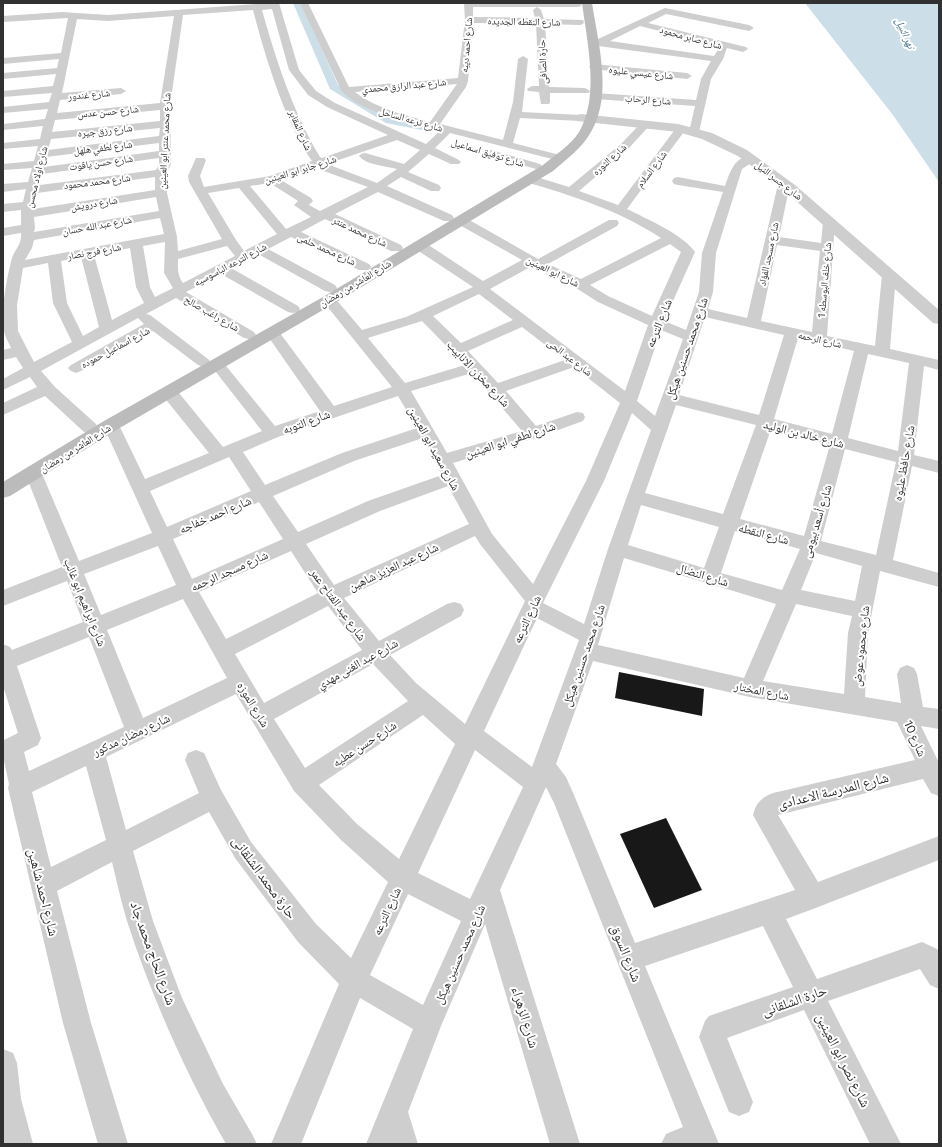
<svg xmlns="http://www.w3.org/2000/svg" width="942" height="1147" font-family="Commissioner,'Noto Naskh Arabic',sans-serif">
<style>
.water{fill:#ccdee7}
.lines{fill:none;stroke-linecap:round;stroke-linejoin:round}
.canal{fill:#ccdee7;fill-rule:evenodd}
.building{fill:#181818}
.minor{fill:#cecece;fill-rule:evenodd}
.tertiary{fill:#cecece;fill-rule:evenodd}
.secondary{fill:#bbb;fill-rule:evenodd}
.labels{text-anchor:middle;dominant-baseline:central;stroke-width:4;stroke-linejoin:round;paint-order:stroke}
.far-street-label{font-size:10px;fill:#313131;stroke:#fff}
.far-water-label{font-size:11px;font-style:italic;fill:#487489;stroke:#fff}
.street-label{font-size:12px;fill:#313131;stroke:#fff}
.near-street-label{font-size:14px;fill:#313131;stroke:#fff}
</style>
<rect width="100%" height="100%" fill="#fff"/>
<polygon class="water" points="805,3 939,3 939,182 893,115"/>
<g class="lines">
<polygon class="canal" points="293,3 301,3 338,85 393,118 436,127 437,129 436,131 432,132 386,123 330,89"/>
</g>
<g class="building">
<polygon points="619,672 704,689 702,716 615,698"/>
<polygon points="666,818 702,890 654,908 620,834"/>
</g>
<g class="lines">
<g class="minor">
<path d="M 271,3 L 279,3 L 299,70 L 316,91 L 335,103 L 426,144 L 440,131 L 390,118 L 356,103 L 342,92 L 300,3 L 308,3 L 349,87 L 458,78 L 465,20 L 464,3 L 582,3 L 581,6 L 578,7 L 473,7 L 473,17 L 535,18 L 533,10 L 537,7 L 541,10 L 544,19 L 583,20 L 584,22 L 583,24 L 580,25 L 545,24 L 549,87 L 585,88 L 590,91 L 589,93 L 550,93 L 550,102 L 549,104 L 541,104 L 539,92 L 528,91 L 527,89 L 532,86 L 539,86 L 536,24 L 473,23 L 468,81 L 466,87 L 440,124 L 503,140 L 513,102 L 518,59 L 523,56 L 528,59 L 522,112 L 581,115 L 586,118 L 581,121 L 520,118 L 513,143 L 556,154 L 558,156 L 556,158 L 552,159 L 450,133 L 435,148 L 459,160 L 461,162 L 459,164 L 451,164 L 429,154 L 408,172 L 439,185 L 441,188 L 439,191 L 431,191 L 401,177 L 387,186 L 452,215 L 454,218 L 452,221 L 444,221 L 378,192 L 335,214 L 401,245 L 403,248 L 401,251 L 391,251 L 325,219 L 301,232 L 369,264 L 371,267 L 369,270 L 359,270 L 291,237 L 268,249 L 335,285 L 337,288 L 335,291 L 330,292 L 325,291 L 258,254 L 231,268 L 298,306 L 300,309 L 298,312 L 293,313 L 288,312 L 221,274 L 186,292 L 254,332 L 256,335 L 254,338 L 249,339 L 244,338 L 176,298 L 146,314 L 150,315 L 208,359 L 211,362 L 208,365 L 203,367 L 198,365 L 153,331 L 81,371 L 76,373 L 71,371 L 68,368 L 71,365 L 144,324 L 138,318 L 41,371 L 55,387 L 96,424 L 98,428 L 96,432 L 90,433 L 84,432 L 45,396 L 3,415 L 3,403 L 37,387 L 30,377 L 3,390 L 3,379 L 23,368 L 16,357 L 3,360 L 3,350 L 11,348 C 9,343 5,337 4,331 C 0,314 7,276 12,258 C 15,249 22,245 21,233 L 3,236 L 3,228 L 21,225 L 21,210 L 3,212 L 3,204 L 23,202 L 26,189 L 3,192 L 3,184 L 28,182 L 32,168 L 3,170 L 3,164 L 34,161 L 38,146 L 3,149 L 3,143 L 40,139 L 43,126 L 3,130 L 3,124 L 45,119 L 48,109 L 3,113 L 3,107 L 49,102 L 52,93 L 3,97 L 3,91 L 53,86 L 56,74 L 3,79 L 3,73 L 57,68 L 59,59 L 3,64 L 3,58 L 61,53 L 68,18 L 3,22 L 3,16 L 62,12 L 108,15 ZM 272,9 L 289,70 L 308,95 L 327,107 L 388,135 L 322,158 L 320,157 C 293,112 276,60 262,10 ZM 253,10 C 265,56 285,123 312,161 L 270,176 L 204,187 L 200,176 L 206,160 L 204,158 L 196,158 L 188,176 L 189,182 L 222,239 L 178,251 L 177,237 L 167,193 L 167,173 L 171,164 L 170,106 L 183,15 ZM 174,16 L 160,103 L 57,113 L 60,100 L 121,94 L 126,91 L 121,88 L 62,93 L 77,19 L 108,21 ZM 457,84 L 430,122 C 405,115 377,109 355,92 ZM 160,110 L 160,121 L 52,132 L 55,120 ZM 160,128 L 159,136 L 48,150 L 51,139 ZM 397,140 L 420,150 L 404,164 L 365,153 L 361,154 L 359,156 C 366,165 386,166 397,169 L 377,183 L 327,164 ZM 159,143 L 159,151 L 44,167 L 46,157 ZM 159,158 L 159,164 L 156,170 L 40,185 L 42,174 ZM 318,167 L 321,170 L 368,187 L 320,211 L 309,205 L 313,201 L 311,198 L 281,180 ZM 155,177 L 155,190 L 33,209 L 37,193 ZM 270,183 L 298,201 L 294,205 L 311,217 L 286,229 L 250,186 ZM 239,188 L 277,234 L 244,251 L 236,240 L 208,193 ZM 156,197 L 159,211 L 34,232 L 35,228 L 34,217 ZM 160,218 L 164,234 L 25,260 L 32,248 L 34,240 ZM 165,242 L 164,273 L 173,288 L 155,297 L 150,287 L 143,246 ZM 227,246 L 235,256 L 183,283 C 177,275 178,268 178,259 ZM 130,248 L 136,287 L 144,303 L 112,320 L 94,255 ZM 81,257 L 99,327 L 83,336 L 67,303 L 61,261 ZM 48,263 L 53,303 L 72,342 L 34,362 L 18,331 L 17,305 L 23,268 Z"/>
<path d="M 665,8 L 749,25 L 754,28 L 749,31 L 666,14 L 648,23 L 746,47 L 748,49 L 743,52 L 727,48 L 723,59 L 711,79 L 699,132 L 694,135 L 689,132 L 695,106 L 595,99 L 590,96 L 595,93 L 696,100 L 701,79 L 711,61 L 598,46 L 592,42 L 594,40 L 598,39 ZM 640,26 L 722,47 L 720,47 L 714,56 L 610,41 Z"/>
<polygon points="594,64 687,73 692,76 687,79 591,69 589,67 591,65"/>
<path d="M 645,122 L 650,125 L 629,148 L 579,191 L 618,205 L 677,127 L 685,127 L 686,129 L 627,209 C 645,218 684,235 695,252 L 664,321 L 686,330 L 699,292 L 702,253 L 723,192 L 678,185 L 674,184 L 672,181 L 674,178 L 678,177 L 725,186 C 730,172 736,152 755,157 L 757,159 L 742,169 L 716,253 L 713,292 L 708,309 L 747,318 L 778,184 L 780,181 L 788,181 L 790,184 L 779,237 L 821,243 L 823,222 L 825,219 L 833,219 L 835,222 L 827,336 L 875,346 L 882,275 L 884,272 L 894,272 L 896,275 L 890,349 L 939,360 L 939,370 L 924,366 L 914,455 L 939,461 L 939,473 L 912,466 L 893,560 L 939,573 L 939,587 L 880,571 L 868,633 L 865,697 L 901,703 L 897,674 L 900,668 L 907,665 L 914,668 L 917,674 L 923,707 L 939,709 L 939,729 L 921,726 L 939,763 L 939,796 L 931,793 L 923,779 L 778,815 L 818,882 L 939,836 L 939,860 L 813,909 L 786,919 L 817,979 L 922,942 L 937,949 L 939,952 L 939,989 L 930,985 L 920,969 L 828,1001 L 901,1144 L 870,1144 L 804,1010 L 727,1038 L 753,1102 L 749,1112 L 739,1116 L 729,1112 L 699,1037 L 705,1021 L 709,1016 L 793,987 L 763,926 L 645,966 L 719,1144 L 661,1144 L 666,1134 L 683,1127 L 554,803 L 546,787 L 500,890 L 580,1144 L 550,1144 L 485,924 L 441,1026 L 408,1112 L 418,1144 L 366,1144 L 413,1029 L 360,998 L 301,1144 L 271,1144 L 339,984 L 298,942 L 235,858 L 209,812 L 133,851 L 153,921 L 182,998 L 223,1084 L 252,1134 L 257,1144 L 226,1144 C 186,1074 152,998 127,921 C 121,902 117,882 112,862 L 57,891 L 91,1023 L 128,1144 L 98,1144 L 63,1023 L 8,788 L 9,784 L 3,756 L 4,740 L 18,733 L 3,686 L 3,644 L 10,647 L 12,650 L 83,622 L 67,581 L 3,606 L 3,590 L 62,567 L 25,473 L 28,469 L 34,467 L 40,469 L 79,561 L 152,533 L 103,425 L 105,421 L 111,420 L 117,421 L 145,479 L 209,453 L 163,396 L 161,392 L 163,388 L 169,387 L 175,388 L 223,447 L 262,431 L 212,367 L 209,364 L 212,361 L 217,359 L 222,361 L 275,426 L 320,411 L 265,332 L 267,329 L 272,328 L 277,329 L 334,406 L 392,387 L 322,300 L 324,297 L 329,296 L 334,297 L 362,330 L 406,317 L 473,287 L 414,248 L 412,245 L 414,242 L 424,242 L 483,281 L 522,260 L 456,223 L 454,220 L 456,217 L 464,217 L 538,259 L 609,220 L 617,220 L 619,223 L 617,226 L 548,264 L 581,279 L 661,238 C 620,211 573,196 526,182 L 524,179 L 526,176 L 530,175 L 569,187 L 621,144 L 641,123 ZM 670,244 L 681,252 L 652,316 L 608,296 L 590,285 ZM 777,245 L 820,251 L 812,332 L 761,321 ZM 532,266 L 549,276 L 565,281 L 598,302 L 648,325 L 625,391 L 490,289 ZM 479,294 L 513,320 L 461,343 L 433,316 ZM 705,317 L 784,335 L 759,415 L 679,395 ZM 422,321 L 465,365 L 405,383 L 368,338 ZM 522,327 L 565,360 L 498,383 L 468,351 ZM 661,330 L 683,339 L 655,416 L 637,401 ZM 798,338 L 854,351 L 832,434 L 774,419 ZM 868,354 L 909,363 L 898,451 L 848,438 ZM 574,367 L 620,403 L 586,481 L 533,584 L 492,534 L 453,463 L 539,437 L 583,421 L 585,417 L 583,413 L 577,412 L 536,426 L 506,391 ZM 472,373 L 522,431 L 447,453 L 411,391 ZM 398,396 L 417,428 L 342,453 L 265,485 L 243,452 L 278,437 ZM 676,405 L 756,425 L 723,514 L 645,493 ZM 632,413 L 651,430 L 608,549 L 584,624 L 543,603 L 604,481 ZM 771,429 L 830,445 L 804,536 L 740,519 ZM 423,438 L 442,475 L 368,501 L 298,532 L 273,496 L 354,461 ZM 845,449 L 896,462 L 876,555 L 821,541 ZM 229,457 L 251,491 L 167,527 L 150,491 ZM 448,486 L 469,524 L 334,585 L 306,544 L 380,511 ZM 259,502 L 283,539 L 192,579 L 173,539 ZM 641,505 L 719,527 L 704,568 L 628,545 ZM 735,531 L 800,549 L 782,590 L 721,573 ZM 475,536 L 480,544 L 525,601 L 465,724 L 416,683 L 390,655 L 461,616 L 464,610 L 461,604 L 454,602 L 447,604 L 379,641 L 344,598 ZM 158,546 L 176,585 L 101,615 L 84,574 ZM 291,551 L 318,593 L 226,639 L 199,592 ZM 816,553 L 862,566 L 855,601 L 801,590 ZM 624,558 L 776,604 L 744,678 L 598,645 ZM 183,599 L 227,678 L 143,718 L 107,630 ZM 796,604 L 852,616 L 848,633 L 844,694 L 763,681 ZM 328,606 L 362,650 L 264,703 L 235,654 ZM 537,618 L 579,640 L 532,767 L 484,731 ZM 89,637 L 124,727 L 29,771 L 24,752 L 38,745 L 41,738 L 17,666 ZM 593,661 L 750,697 L 897,722 L 915,760 L 773,793 C 762,797 756,803 753,815 L 795,890 L 635,943 L 574,795 L 566,777 L 556,764 ZM 373,664 L 408,701 L 305,768 L 274,719 ZM 236,694 L 294,791 L 341,840 L 388,882 L 351,958 L 316,924 L 251,842 L 221,790 L 204,753 L 196,750 L 188,753 L 185,760 L 199,793 L 126,830 L 106,757 ZM 423,715 L 455,744 L 399,859 L 357,824 L 319,785 ZM 475,750 L 523,787 L 470,899 L 418,873 ZM 86,766 L 106,840 L 51,867 L 32,792 ZM 408,894 L 461,921 L 423,1005 L 370,975 Z"/>
<polygon points="491,150 540,164 542,166 540,168 536,169 487,155 485,153 487,151"/>
<polygon points="3,1049 13,1053 17,1063 21,1099 33,1144 3,1144"/>
</g>
<polygon class="tertiary" points="581,114 678,124 712,133 747,150 795,185 939,310 939,324 933,323 785,191 738,156 702,139 678,132 577,121 575,118 577,115"/>
<path class="secondary" d="M 582,3 L 592,3 C 598,43 613,94 591,132 C 582,148 567,159 553,171 L 335,303 L 118,429 L 10,496 L 3,498 L 3,482 L 104,421 L 323,297 L 543,165 C 555,155 571,145 579,132 C 600,96 587,42 582,3 Z"/>
</g>
<g class="labels">
<g class="far-street-label">
<text transform="translate(524 21) rotate(1)">شارع النقطه الجديده</text>
<text transform="translate(691 37) rotate(15)">شارع صابر محمود</text>
<text transform="translate(466 45) rotate(-85)">شارع احمد ديبه</text>
<text transform="translate(542 62) rotate(-93)">حارة الصافى</text>
<text transform="translate(641 72) rotate(6)">شارع عيسي عليوه</text>
<text transform="translate(404 85) rotate(-5)">شارع عبد الرازق محمدي</text>
<text transform="translate(89 94) rotate(-5)">شارع غندور</text>
<text transform="translate(648 99) rotate(4)">شارع الرحاب</text>
<text transform="translate(108 111) rotate(-5)">شارع حسن عدس</text>
<text transform="translate(411 119) rotate(16)">شارع ترعه الساحل</text>
<text transform="translate(105 130) rotate(-6)">شارع رزق جيره</text>
<text transform="translate(301 130) rotate(66)">شارع المقابر</text>
<text transform="translate(164 141) rotate(-87)">شارع محمد عنتر ابو العينين</text>
<text transform="translate(103 147) rotate(-7)">شارع لطفي هلهل</text>
<text transform="translate(488 152) rotate(17)">شارع توفيق اسماعيل</text>
<text transform="translate(609 159) rotate(-42)">شارع الثوره</text>
<text transform="translate(101 162) rotate(-8)">شارع حسن ياقوت</text>
<text transform="translate(300 169) rotate(-17)">شارع جابر ابو العينين</text>
<text transform="translate(651 169) rotate(-53)">شارع السلام</text>
<text transform="translate(36 177) rotate(-76)">شارع اولاد محسن</text>
<text transform="translate(779 180) rotate(38)">شارع جسر النيل</text>
<text transform="translate(97 181) rotate(-7)">شارع محمد محمود</text>
<text transform="translate(94 203) rotate(-9)">شارع درويش</text>
<text transform="translate(97 225) rotate(-10)">شارع عبد الله حسان</text>
<text transform="translate(360 231) rotate(25)">شارع محمد عنتر</text>
<text transform="translate(327 249) rotate(25)">شارع محمد حلمى</text>
<text transform="translate(94 251) rotate(-10)">شارع فرج نصار</text>
<text transform="translate(768 254) rotate(-78)">شارع مسجد الفؤاد</text>
<text transform="translate(230 264) rotate(-28)">شارع الترعه الباسوسيه</text>
<text transform="translate(553 271) rotate(26)">شارع ابو العينين</text>
<text transform="translate(824 280) rotate(-85)">شارع خلف البوسطه 1</text>
<text transform="translate(355 283) rotate(-31)">شارع العاشر من رمضان</text>
<text transform="translate(212 313) rotate(30)">شارع راغب صالح</text>
<text transform="translate(820 339) rotate(13)">شارع الرحمه</text>
<text transform="translate(115 347) rotate(-28)">شارع اسماعيل حموده</text>
<text transform="translate(570 357) rotate(38)">شارع عبد الحى</text>
<text transform="translate(75 448) rotate(-32)">شارع العاشر من رمضان</text>
</g>
<g class="far-water-label">
<text transform="translate(906 33) rotate(66)">نهر النيل</text>
</g>
<g class="street-label">
<text transform="translate(658 323) rotate(-68)">شارع الترعه</text>
<text transform="translate(686 348) rotate(-71)">شارع محمد حسنين هيكل</text>
<text transform="translate(479 373) rotate(47)">شارع مخزن الانابيب</text>
<text transform="translate(306 421) rotate(-20)">شارع التوبه</text>
<text transform="translate(804 433) rotate(14)">شارع خالد بن الوليد</text>
<text transform="translate(510 439) rotate(-18)">شارع لطفي ابو العينين</text>
<text transform="translate(435 448) rotate(61)">شارع سعيد ابو العينين</text>
<text transform="translate(903 463) rotate(-80)">شارع حافظ عليوه</text>
<text transform="translate(215 514) rotate(-23)">شارع احمد خفاجه</text>
<text transform="translate(816 521) rotate(-73)">شارع أسعد بيومى</text>
<text transform="translate(764 533) rotate(15)">شارع النقطه</text>
<text transform="translate(393 566) rotate(-25)">شارع عبد العزيز شاهين</text>
<text transform="translate(229 570) rotate(-24)">شارع مسجد الرحمه</text>
<text transform="translate(703 574) rotate(17)">شارع النضال</text>
<text transform="translate(86 602) rotate(68)">شارع ابراهيم ابو غالب</text>
<text transform="translate(339 604) rotate(54)">شارع عبد الفتاح عمر</text>
<text transform="translate(526 619) rotate(-65)">شارع الترعه</text>
<text transform="translate(860 646) rotate(-84)">شارع محمود عوض</text>
<text transform="translate(583 655) rotate(-71)">شارع محمد حسنين هيكل</text>
<text transform="translate(357 663) rotate(-29)">شارع عبد الغنى مهدي</text>
<text transform="translate(762 690) rotate(11)">شارع المختار</text>
<text transform="translate(254 704) rotate(59)">شارع الموزه</text>
<text transform="translate(131 734) rotate(-25)">شارع رمضان مدكور</text>
<text transform="translate(916 738) rotate(66)">شارع 10</text>
<text transform="translate(364 743) rotate(-33)">شارع حسن عطيه</text>
<text transform="translate(386 911) rotate(-65)">شارع الترعه</text>
<text transform="translate(459 954) rotate(-66)">شارع محمد حسنين هيكل</text>
</g>
<g class="near-street-label">
<text transform="translate(833 790) rotate(-14)">شارع المدرسة الاعدادى</text>
<text transform="translate(265 877) rotate(54)">حارة محمد الشلقانى</text>
<text transform="translate(44 892) rotate(76)">شارع احمد شاهين</text>
<text transform="translate(154 953) rotate(70)">شارع الحاج محمد جاد</text>
<text transform="translate(627 953) rotate(68)">شارع السوق</text>
<text transform="translate(794 1000) rotate(-19)">حارة الشلقانى</text>
<text transform="translate(526 1017) rotate(73)">شارع الزهراء</text>
<text transform="translate(844 1060) rotate(63)">شارع نصر ابو العينين</text>
</g>
</g>
<rect width="942" height="1147" fill="none" stroke="#313131" stroke-width="8"/>
</svg>
